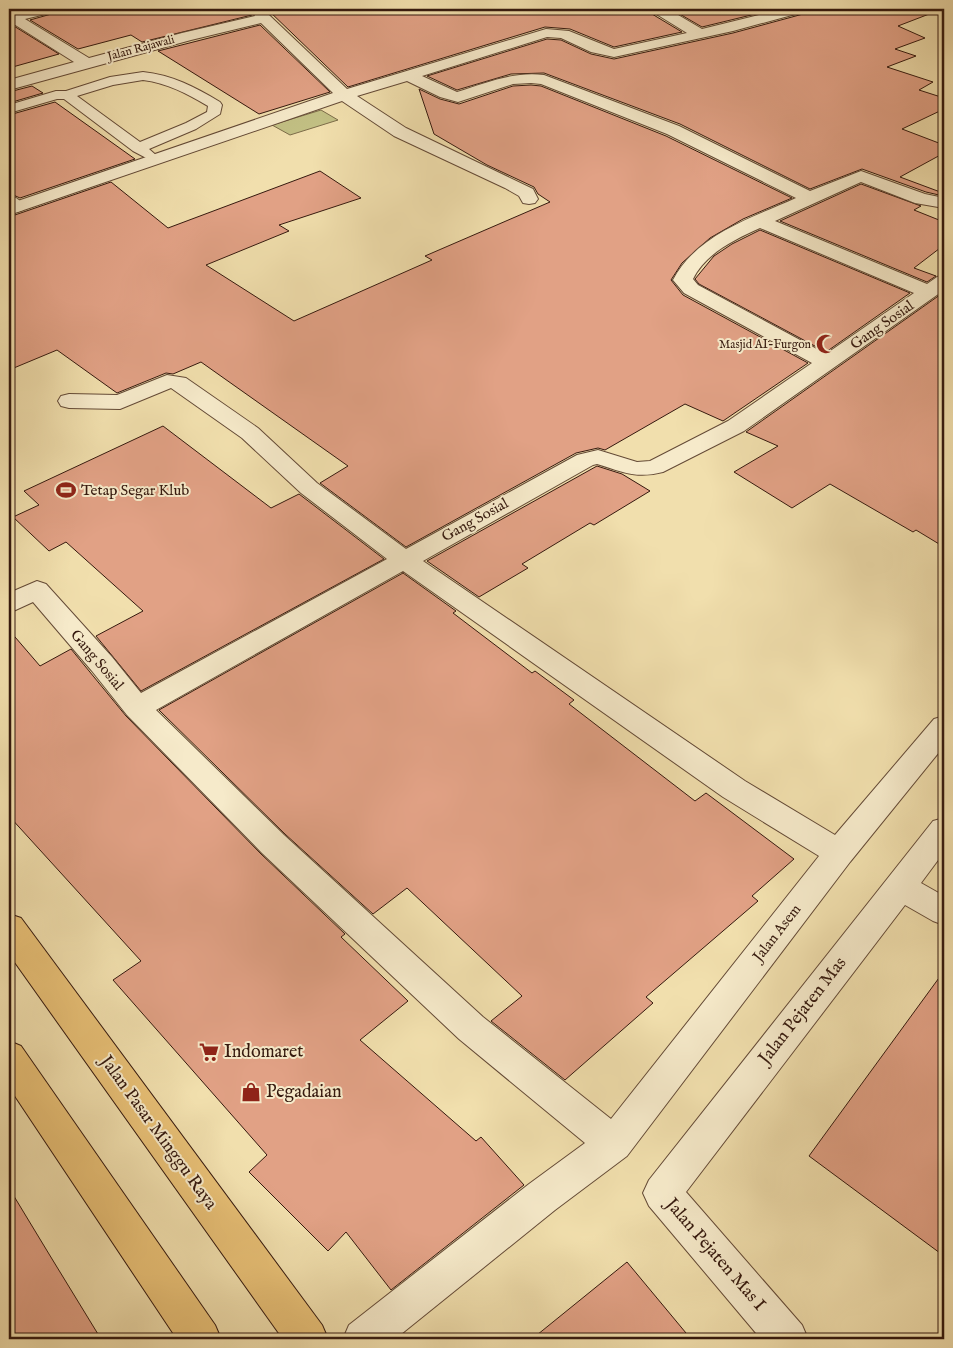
<svg xmlns="http://www.w3.org/2000/svg" width="953" height="1348" font-family="'IM FELL English',serif">
<style>
.green{fill:#c2c084;stroke:#7c6c49}
.building{fill:#e1a185;stroke:#35190e}
.lines{fill:none;stroke-linecap:round;stroke-linejoin:round}
.lane-casing{stroke:#644a36;stroke-width:2}
.street-casing{stroke:#644a36;stroke-width:2}
.primary-casing{stroke:#35190e;stroke-width:2}
.lane{fill:#f6eaca;fill-rule:evenodd}
.street{fill:#f6eaca;fill-rule:evenodd}
.primary{fill:#e8c076;fill-rule:evenodd}
.labels{text-anchor:middle;dominant-baseline:central;stroke-width:4;stroke-linejoin:round;paint-order:stroke}
.far-street-label{font-size:12px;fill:#35190e;stroke:#f6eaca}
.far-poi-label{font-size:12px;fill:#35190e;stroke:#f6eaca;text-anchor:end}
.street-label{font-size:15px;fill:#35190e;stroke:#f6eaca}
.poi-label{font-size:15px;fill:#35190e;stroke:#f6eaca;text-anchor:start}
.near-street-label{font-size:18px;fill:#35190e;stroke:#f6eaca}
.near-poi-label{font-size:18px;fill:#35190e;stroke:#f6eaca;text-anchor:start}
</style>
<rect width="100%" height="100%" fill="#f1dfad"/>
<filter id="stains"><feTurbulence type="fractalNoise" baseFrequency=".004" numOctaves="4"/><feColorMatrix values="0 0 0 0 .2 0 0 0 0 .09 0 0 0 0 .02 0 0 0 .5 -.17"/></filter>
<radialGradient id="worn" r=".72"><stop offset=".6" stop-color="#630" stop-opacity="0"/><stop offset="1" stop-color="#630" stop-opacity=".3"/></radialGradient>
<polygon class="green" points="321,110 338,120 290,135 272,125"/>
<g class="building">
<polygon points="69,9 249,9 252,15 142,42 131,35 78,49 30,20"/>
<polygon points="267,9 649,9 652,14 682,32 614,47 570,29 545,27 348,87"/>
<polygon points="671,9 776,9 702,27"/>
<polygon points="807,9 937,9 937,11 898,26 925,38 895,49 916,56 887,67 933,82 919,90 944,98 944,109 902,129 944,145 944,153 900,177 943,193 939,195 926,192 862,169 810,189 680,124 544,73 511,74 457,90 427,76 547,39 561,40 591,54 614,59 733,33 803,14"/>
<polygon points="9,23 59,54 9,68"/>
<polygon points="260,25 330,92 259,114 158,51"/>
<polygon points="531,85 541,86 666,136 792,198 743,219 710,238 682,263 671,280 683,295 808,363 723,421 685,404 605,450 598,448 576,453 406,547 320,483 348,466 201,362 173,374 166,373 117,393 57,350 9,370 9,217 111,182 168,228 320,171 361,198 279,225 289,231 206,265 294,321 432,260 425,256 550,202 538,194 534,187 487,165 434,134 419,89 440,99 459,104 513,86"/>
<polygon points="32,86 43,93 9,103 9,92"/>
<polygon points="55,102 135,159 20,198 9,193 9,115"/>
<polygon points="861,184 921,206 914,210 944,222 944,245 914,268 936,276 927,282 780,221"/>
<polygon points="760,230 910,293 826,352 699,284 695,279 714,256 732,244"/>
<polygon points="944,292 944,547 916,530 913,532 830,484 792,508 734,472 778,446 746,432"/>
<polygon points="163,426 271,508 299,494 384,559 141,691 96,636 143,611 66,542 49,551 13,517 39,505 24,491"/>
<polygon points="597,466 622,474 650,491 594,525 590,523 522,564 528,568 479,597 427,561"/>
<polygon points="403,573 456,611 453,613 532,673 535,671 574,700 569,704 695,801 706,793 794,859 752,896 758,901 646,997 653,1003 565,1080 491,1021 522,996 407,888 373,914 285,834 159,710"/>
<polygon points="9,630 40,666 71,649 126,716 261,854 345,934 341,937 408,1001 360,1040 476,1141 481,1137 524,1185 391,1290 346,1232 328,1251 249,1172 267,1155 113,980 141,961 9,816"/>
<polygon points="944,971 944,1256 809,1156"/>
<polygon points="9,1188 49,1254 101,1339 9,1339"/>
<polygon points="627,1262 691,1339 532,1339"/>
</g>
<g class="lines">
<defs>
<g id="lane">
<path d="M 143,72 C 172,75 195,87 220,102 L 222,105 L 220,114 L 196,129 L 149,149 L 157,156 L 155,159 L 150,160 L 133,151 L 64,99 L 57,99 L 9,113 L 9,105 L 56,91 L 66,91 L 110,77 ZM 143,80 C 168,83 187,94 208,106 L 207,112 L 186,123 L 140,142 L 77,96 L 113,85 Z"/>
<path d="M 9,195 C 16,197 21,201 25,207 L 23,210 L 17,212 L 9,208 Z"/>
</g>
<g id="street">
<path d="M 31,9 L 56,9 L 54,12 L 25,19 L 89,58 L 182,33 L 255,16 L 251,9 L 265,9 L 269,15 L 347,89 L 546,29 L 569,31 L 614,49 L 687,33 L 653,12 L 651,9 L 668,9 L 702,29 L 783,9 L 805,9 L 803,12 L 733,31 L 614,57 L 591,52 L 561,38 L 547,37 L 422,76 L 457,92 C 486,83 514,71 544,75 L 679,126 L 810,191 L 861,171 L 925,194 L 944,198 L 944,208 L 915,203 L 861,182 L 775,221 L 927,284 L 937,277 L 944,275 L 944,290 L 744,431 L 663,472 C 636,479 623,472 597,464 L 593,465 L 423,561 L 745,781 L 835,835 L 934,719 L 944,716 L 944,746 L 850,862 L 627,1156 L 555,1210 L 395,1339 L 343,1339 L 349,1325 L 529,1184 L 585,1143 L 459,1039 L 262,853 L 127,715 L 92,671 L 33,602 L 9,613 L 9,593 L 37,581 L 46,584 L 112,657 L 141,693 L 387,559 L 301,493 L 242,438 L 171,388 L 120,409 L 69,408 L 61,406 L 58,401 L 61,396 L 69,394 L 117,395 L 167,375 L 186,378 L 258,428 L 317,483 L 406,549 L 577,455 L 598,450 L 637,462 L 650,461 L 728,421 L 812,363 L 684,293 L 673,280 C 697,234 752,218 796,198 L 667,134 L 541,84 L 531,83 L 513,84 L 458,102 L 440,97 L 407,81 L 357,96 L 406,128 L 533,189 L 538,199 L 535,203 L 529,204 L 523,203 L 519,196 L 505,188 L 394,136 L 342,101 L 9,215 L 9,204 L 333,93 L 261,23 L 191,40 L 9,90 L 9,80 L 74,62 L 9,21 L 9,11 L 14,12 ZM 760,228 L 914,293 L 826,354 L 698,285 L 693,279 C 705,254 735,239 760,228 ZM 403,571 L 723,797 L 819,856 L 611,1119 L 483,1017 L 284,835 L 156,710 Z"/>
<polygon points="944,818 944,852 921,883 944,896 944,925 933,921 905,905 686,1192 802,1325 808,1339 761,1339 649,1206 643,1193 649,1180 933,821"/>
</g>
<g id="primary">
<polygon points="9,914 21,918 322,1325 328,1339 283,1339 9,954"/>
<polygon points="9,1041 21,1046 215,1325 221,1339 177,1339 9,1087"/>
</g>
</defs>
<use href="#lane" class="lane-casing"/>
<use href="#street" class="street-casing"/>
<use href="#primary" class="primary-casing"/>
<use href="#lane" class="lane"/>
<use href="#street" class="street"/>
<use href="#primary" class="primary"/>
</g>
<defs>
<symbol id="mosque-bare" viewBox="-9 -9 18 18"><path d="M3.5-4.9A6 6 0 1 0 3.5 4.9A5 5 0 1 1 3.5-4.9Z" fill="#8f2418" stroke="#f6eaca" stroke-width="2.5" paint-order="stroke"/></symbol>
<symbol id="stadium-bare" viewBox="-9 -9 18 18"><path d="M0-5a6.5 5 0 1 0 0 10a6.5 5 0 1 0 0-10ZM-3.5-1.8h7v3.6h-7Z" fill="#8f2418" stroke="#f6eaca" stroke-width="2.5" paint-order="stroke"/></symbol>
<symbol id="supermarket-bare" viewBox="-9 -9 18 18"><path d="M-6-5.5h2.5l.6 2H6L4.5 2H-2.5L-4.4-4H-6ZM-1.5 3.2a1.3 1.3 0 1 0 .1 0ZM3 3.2a1.3 1.3 0 1 0 .1 0Z" fill="#8f2418" stroke="#f6eaca" stroke-width="2.5" paint-order="stroke"/></symbol>
<symbol id="shop-bare" viewBox="-9 -9 18 18"><path d="M-5-2.5h2.3a2.7 3.5 0 0 1 5.4 0H5L5.5 6h-11ZM-1.5-2.5h3a1.5 2.3 0 0 0-3 0Z" fill="#8f2418" stroke="#f6eaca" stroke-width="2.5" paint-order="stroke"/></symbol>
</defs>
<g fill-rule="evenodd">
<use href="#mosque-bare" x="812" y="330" width="28" height="28"/>
<use href="#stadium-bare" x="52" y="476" width="28" height="28"/>
<use href="#supermarket-bare" x="195" y="1038" width="28" height="28"/>
<use href="#shop-bare" x="237" y="1078" width="28" height="28"/>
</g>
<g class="labels">
<g class="far-street-label">
<text transform="translate(141 48) rotate(-15)">Jalan Rajawali</text>
</g>
<g class="far-poi-label">
<text x="811" y="344">Masjid AI-Furgon</text>
</g>
<g class="street-label">
<text transform="translate(882 325) rotate(-35)">Gang Sosial</text>
<text transform="translate(475 520) rotate(-29)">Gang Sosial</text>
<text transform="translate(97 660) rotate(50)">Gang Sosial</text>
<text transform="translate(777 933) rotate(-52)">Jalan Asem</text>
</g>
<g class="poi-label">
<text x="81" y="490">Tetap Segar Klub</text>
</g>
<g class="near-street-label">
<text transform="translate(803 1011) rotate(-52)">Jalan Pejaten Mas</text>
<text transform="translate(158 1133) rotate(54)">Jalan Pasar Minggu Raya</text>
<text transform="translate(715 1255) rotate(49)">Jalan Pejaten Mas I</text>
</g>
<g class="near-poi-label">
<text x="224" y="1052">Indomaret</text>
<text x="266" y="1092">Pegadaian</text>
</g>
</g>
<rect width="953" height="1348" fill="none" stroke="#f1dfad" stroke-width="30"/>
<rect x="10" y="10" width="933" height="1328" fill="none" stroke="#35190e" stroke-width="2.5"/>
<rect x="15" y="15" width="923" height="1318" fill="none" stroke="#35190e"/>
<rect width="100%" height="100%" filter="url(#stains)"/>
<rect width="100%" height="100%" fill="url(#worn)"/>
</svg>
